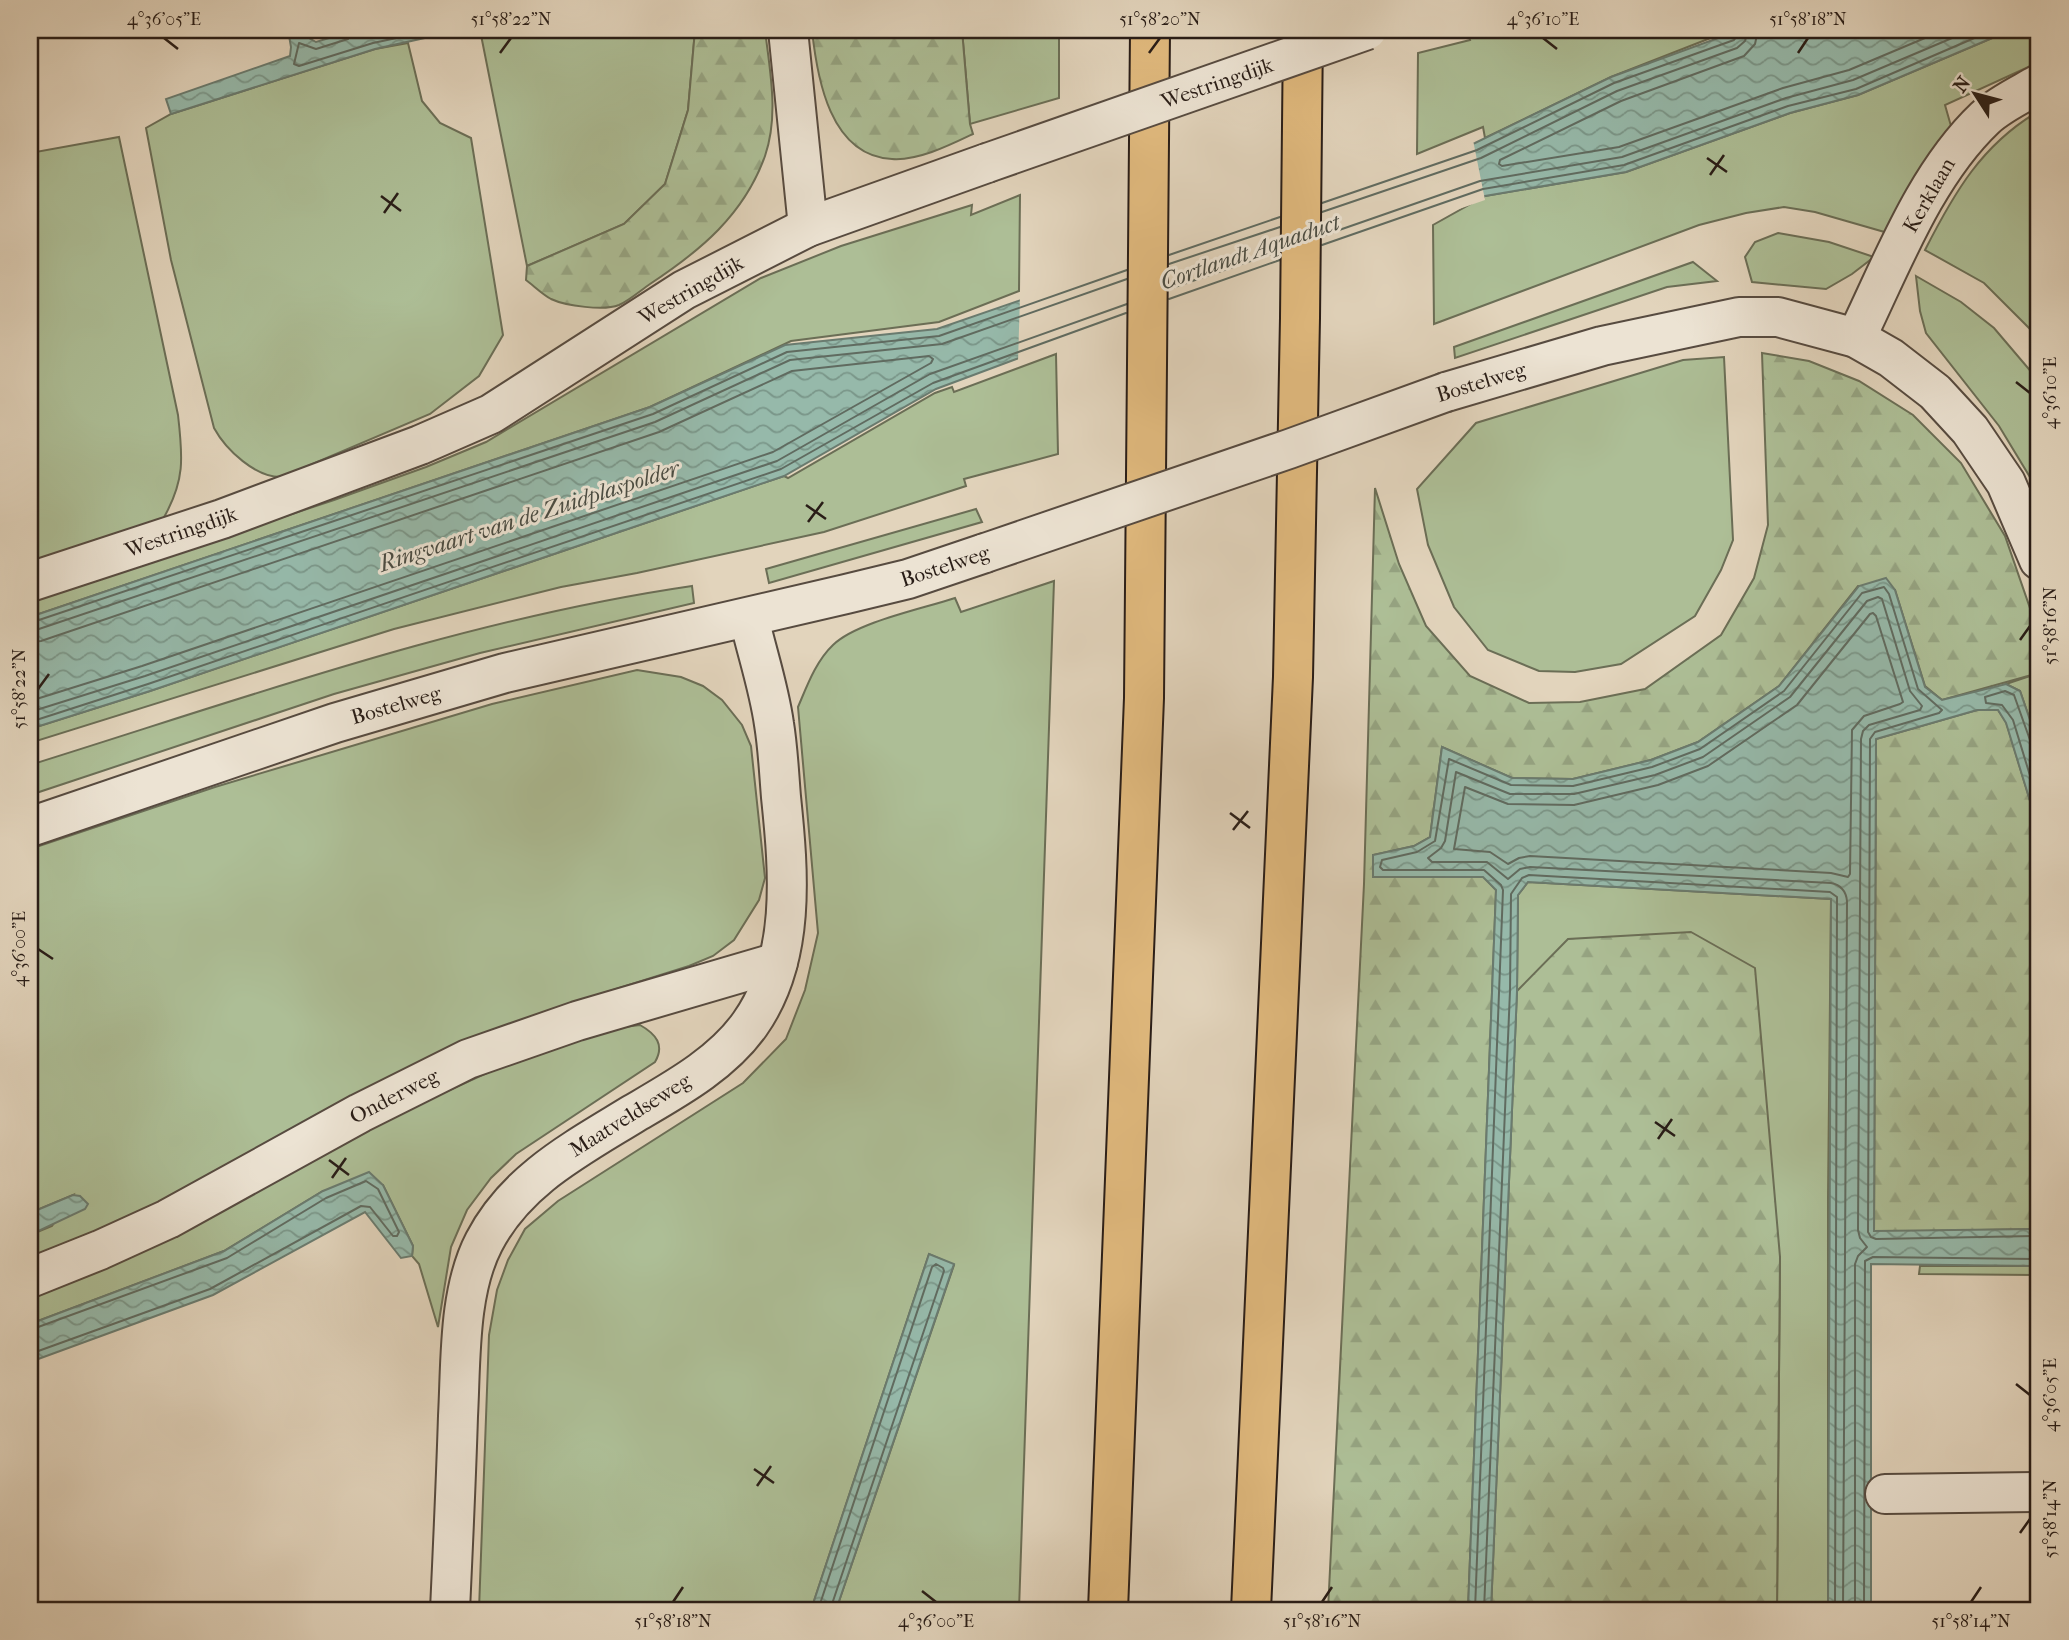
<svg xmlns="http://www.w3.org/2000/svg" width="2069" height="1640" font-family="'IM FELL French Canon',serif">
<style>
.green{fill:#adbe96;stroke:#6b6e56;stroke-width:2}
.forest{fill:url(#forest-firs);stroke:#6b6e56;stroke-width:2}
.water{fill:url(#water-waves);stroke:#6a7b6f;stroke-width:2}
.pier{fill:#e2d4bc}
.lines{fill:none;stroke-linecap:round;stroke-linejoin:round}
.shore{stroke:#606b60;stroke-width:2}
.minor-casing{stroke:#574b40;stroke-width:42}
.tertiary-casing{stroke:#574b40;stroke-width:42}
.motorway-casing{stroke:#291d17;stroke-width:42}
.minor{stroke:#ece3d3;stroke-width:38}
.tertiary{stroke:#ece3d3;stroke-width:38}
.motorway{stroke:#e1ba7e;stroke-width:38}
.minor-bridge-casing{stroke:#574b40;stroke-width:42;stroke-linecap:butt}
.tertiary-bridge-casing{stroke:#574b40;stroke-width:42;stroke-linecap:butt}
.minor-bridge{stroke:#ece3d3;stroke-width:38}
.tertiary-bridge{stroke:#ece3d3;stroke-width:38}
.ticks{fill:none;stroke:#291d17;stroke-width:2.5}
.labels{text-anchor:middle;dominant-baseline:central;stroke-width:6;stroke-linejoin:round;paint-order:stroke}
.street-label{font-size:21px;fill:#291d17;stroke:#ece3d3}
.water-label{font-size:23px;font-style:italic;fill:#4a4c43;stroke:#ece3d3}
.neatline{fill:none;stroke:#291d17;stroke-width:2.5}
.ticks-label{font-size:18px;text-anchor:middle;fill:#291d17}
</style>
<defs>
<pattern id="forest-firs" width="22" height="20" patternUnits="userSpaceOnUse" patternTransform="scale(1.75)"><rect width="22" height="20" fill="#adbe96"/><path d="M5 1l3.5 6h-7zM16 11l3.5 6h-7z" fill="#95a381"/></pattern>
<pattern id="water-waves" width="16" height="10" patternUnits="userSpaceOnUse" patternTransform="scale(1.75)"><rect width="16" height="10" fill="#96b9aa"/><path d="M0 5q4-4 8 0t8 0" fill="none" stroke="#7a9689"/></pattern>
</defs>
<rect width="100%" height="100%" fill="#e2d4bc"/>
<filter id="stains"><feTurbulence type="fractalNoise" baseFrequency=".00286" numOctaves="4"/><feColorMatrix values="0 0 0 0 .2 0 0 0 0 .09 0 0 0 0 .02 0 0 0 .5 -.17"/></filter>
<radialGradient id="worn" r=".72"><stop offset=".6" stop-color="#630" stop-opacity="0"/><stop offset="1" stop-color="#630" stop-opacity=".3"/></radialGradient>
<g class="green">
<polygon points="480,30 695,30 688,110 665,184 624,224 527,266"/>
<polygon points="962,30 1059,30 1059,98 970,124"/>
<polygon points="1474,30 1731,30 1611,77 1485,138 1483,127 1417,154 1418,53 1470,40 1467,32"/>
<polygon points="2011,30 2039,30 2039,62 1945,105 1951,126 1888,233 1815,212 1784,207 1746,213 1699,225 1434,324 1433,225 1485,196 1626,172 1790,113 1858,95"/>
<path d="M 408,43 L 422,101 L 440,123 L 471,138 L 503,335 L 479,376 L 430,414 L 282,477 C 256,478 226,450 214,428 L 171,260 L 146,128 L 171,114 L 375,49 Z"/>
<path d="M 2039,111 L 2039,338 L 1984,283 L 1925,250 C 1954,193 1982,144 2039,111 Z"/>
<path d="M 119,137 L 178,415 C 183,458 185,481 163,519 L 30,564 L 30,153 Z"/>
<polygon points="1020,195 1019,291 939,322 791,341 650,407 30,617 30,601 334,500 426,467 486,442 761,278 841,246 972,205 971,215"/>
<polygon points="1778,233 1829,242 1874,257 1852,274 1826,289 1752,282 1745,257 1755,242"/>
<polygon points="1693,262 1717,281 1667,287 1455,358 1454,347"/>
<polygon points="1916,276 1961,302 1994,328 2039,381 2039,492 1999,426 1926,333 1920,311"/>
<polygon points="1056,354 1058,454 964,479 966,486 824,532 637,573 561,587 394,629 30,743 30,729 150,691 784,476 788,478 935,393 952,387 954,392"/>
<polygon points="1724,357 1733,540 1721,570 1695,616 1621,664 1575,672 1539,671 1488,650 1454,607 1428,545 1417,489 1476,423 1683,360"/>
<polygon points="976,509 982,522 769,583 766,569"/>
<path d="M 1054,581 L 1019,1610 L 836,1610 L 954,1265 L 929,1254 L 811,1610 L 479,1610 L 489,1335 L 497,1290 L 508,1260 L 525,1229 L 558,1201 L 743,1083 L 786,1039 L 805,990 L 818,933 L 798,707 C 807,686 816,661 833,645 C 857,622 922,609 955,598 L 961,612 Z"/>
<path d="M 692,586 L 694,603 L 480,653 L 334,694 L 30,795 L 30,765 C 248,697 465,619 692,586 Z"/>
<polygon points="637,670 681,677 703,686 722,700 742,725 751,746 765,878 759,900 734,940 713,956 689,966 594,996 164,1205 30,1263 30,1235 52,1226 73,1195 30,1213 30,849 215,787 492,704"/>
<polygon points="2039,673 2039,746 2020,691 2006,684"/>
<polygon points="1528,882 1831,899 1828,1198 1828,1610 1777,1610 1780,1257 1517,991 1518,895"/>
<path d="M 640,1025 C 656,1034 665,1045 655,1062 L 516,1154 L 491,1178 L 467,1210 L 451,1247 L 438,1327 L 419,1264 L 412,1256 L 413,1246 L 383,1185 L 323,1191 L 224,1251 L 30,1324 L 30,1297 L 100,1269 L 280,1178 L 410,1108 L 489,1072 L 560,1046 L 624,1027 Z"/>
<polygon points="1920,1266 2039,1266 2039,1275 1919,1274"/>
</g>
<g class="forest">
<path d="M 695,30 L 765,30 C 770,72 779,115 765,156 C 744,215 700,251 650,284 C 641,290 630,300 619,305 C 604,311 566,306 551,299 C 542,294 534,286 526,280 L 527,266 L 624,224 L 665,184 L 688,110 Z"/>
<path d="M 812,30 L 962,30 L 970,124 L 973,134 C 950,145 918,161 892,159 C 830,156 817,78 812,30 Z"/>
<polygon points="1762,353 1809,361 1859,381 1913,415 1961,463 2005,536 2039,634 2039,673 1942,700 1925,686 1895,590 1858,586 1779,686 1698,742 1651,760 1573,779 1512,778 1442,747 1430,837 1414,846 1373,855 1373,877 1484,877 1496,890 1468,1610 1328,1610 1364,884 1375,488 1399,564 1426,626 1470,676 1529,703 1580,702 1645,689 1721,635 1754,578 1768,525"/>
<polygon points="1977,710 1998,710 2006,722 2039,830 2039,1229 1874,1232 1876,739"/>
<polygon points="1691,932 1755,968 1780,1257 1777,1610 1491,1610 1517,991 1568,939"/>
</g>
<g class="water">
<polygon points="288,30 301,30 302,34 316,42 356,30 434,30 429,37 375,49 171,114 166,99 290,56 291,47"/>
<polygon points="1740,30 2011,30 1858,95 1790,113 1626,172 1485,196 1019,358 936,389 784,476 150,691 30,729 30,617 650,407 785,345 937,329 1475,143 1611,77"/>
<polygon points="1886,578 1895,590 1925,687 1942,700 2006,684 2020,691 2039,746 2039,830 2006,723 1998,710 1977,710 1876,739 1874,1231 2039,1229 2039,1266 1871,1264 1871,1610 1828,1610 1831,899 1528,882 1518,895 1517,991 1491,1610 1468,1610 1496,890 1483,877 1373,877 1373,855 1414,846 1430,837 1442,747 1512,778 1573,779 1651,760 1698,742 1779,686 1859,586"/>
<polygon points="369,1172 383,1185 413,1246 412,1256 401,1258 365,1212 213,1295 30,1362 30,1324 224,1251 323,1191"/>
<polygon points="73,1195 80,1196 88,1204 85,1209 30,1235 30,1213"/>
<polygon points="929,1254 954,1264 836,1610 811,1610"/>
</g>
<polygon class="pier" points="1473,140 1485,200 1018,362 1020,295"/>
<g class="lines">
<g class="shore">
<polyline points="352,30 348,39 316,49 299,43 294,64 299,66 373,43 406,36 425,30"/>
<polyline points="1758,30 1755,44 1744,56 1621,101 1500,160 1499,164 1502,166 1619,147 1783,88 1849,70 1944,30"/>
<polyline points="1322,203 1477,150 1614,83 1734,40 1738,35 1739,30"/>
<polyline points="1322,212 1481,158 1617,91 1737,48 1745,41 1748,30"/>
<polyline points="1322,236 1480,181 1622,157 1786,98 1853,80 1971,30"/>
<polyline points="1322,245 1483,189 1624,165 1788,106 1856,89 1993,30"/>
<polyline points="1169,255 1280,217"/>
<polyline points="1169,264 1280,227"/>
<polyline points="1169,289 1280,251"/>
<polyline points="1169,299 1280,260"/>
<polygon points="1873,613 1876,616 1903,702 1900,704 1864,716 1852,730 1850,874 1848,877 1831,873 1530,856 1519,858 1508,864 1490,852 1454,849 1465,787 1508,804 1574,805 1658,785 1708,766 1797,705 1870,614"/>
<polyline points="30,623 653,414 787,352 939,336 1127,270"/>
<polyline points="30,632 655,422 790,360 942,344 1127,279"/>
<polyline points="30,642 41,641 659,432 792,371 929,356 933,359 931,363 773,452 142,666 30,701"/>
<polyline points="30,712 145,676 777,461 930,374 1127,304"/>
<polyline points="30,722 148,684 781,469 933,383 1126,313"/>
<polyline points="2039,744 2034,744 2030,740 2014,695 2005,691 1985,697 1986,703 2002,705 2013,720 2039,805"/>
<polyline points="30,1330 227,1258 326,1198 366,1181 378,1189 399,1232 397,1236 393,1236 370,1207 361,1206 210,1289 30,1354"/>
<polyline points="818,1610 932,1267 936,1264 943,1268 944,1271 830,1610"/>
<polyline points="1475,1610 1503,890 1501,885 1484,870 1383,870 1380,867 1382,860 1417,852 1435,841 1449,759 1511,785 1573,786 1652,767 1700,749 1784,691 1862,593 1884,587 1889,594 1918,689 1942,710 1939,713 1875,732 1870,739 1868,1232 1871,1237 1876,1239 2039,1236"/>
<polyline points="1484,1610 1510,991 1511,894 1522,878 1529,875 1830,892 1837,897 1835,1610"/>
<path d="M 1843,1610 L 1847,901 C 1846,891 1841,885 1831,883 L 1530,867 L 1520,869 L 1508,879 L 1487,862 L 1432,862 L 1428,858 L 1441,848 L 1445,841 L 1456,772 L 1510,794 L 1574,794 L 1655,775 L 1703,757 L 1790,697 L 1867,601 L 1878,597 L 1882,599 L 1910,691 L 1922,706 L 1920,710 L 1869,725 L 1863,731 L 1861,739 L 1858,1230 L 1860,1238 L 1867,1247 L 1858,1256 L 1855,1264 L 1855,1610"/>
<polyline points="1864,1610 1865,1261 1873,1257 2039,1259"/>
</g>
<defs>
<g id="minor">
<polyline points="788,30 808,227"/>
<path d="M 1856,338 C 1892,264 1925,175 1985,118 C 2000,104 2022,94 2039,84"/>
<polyline points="30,582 222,519 420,445 491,414 684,290 808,227 987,163"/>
<polyline points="30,1278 100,1250 168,1219 360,1113 468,1059 577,1021 778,962"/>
<polyline points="1885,1494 2039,1492"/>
<path d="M 450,1610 C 453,1546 456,1481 458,1416 C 461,1361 458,1292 484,1242 C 516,1180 576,1149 633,1114 C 674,1090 722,1064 750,1024 C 796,959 789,873 781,797 C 779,773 778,748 774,724 C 769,688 757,653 749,618"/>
</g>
<g id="tertiary">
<polyline points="1446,392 1602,346 1739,317 1778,317 1856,338 1891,358 1935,392 1970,430 2006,483 2039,560"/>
<polyline points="30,827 335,723 505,673 846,594 908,579 985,553"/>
</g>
<g id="motorway">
<polyline points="1108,1610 1144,698 1150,30"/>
<polyline points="1251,1610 1293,677 1300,318 1303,30"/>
</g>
</defs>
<use href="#minor" class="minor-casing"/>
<use href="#tertiary" class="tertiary-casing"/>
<use href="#motorway" class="motorway-casing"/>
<use href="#minor" class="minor"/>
<use href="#tertiary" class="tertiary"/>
<use href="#motorway" class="motorway"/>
<defs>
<polyline id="minor-bridge" points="987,163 1367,30"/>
<polyline id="tertiary-bridge" points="985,553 1289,449 1446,392"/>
</defs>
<use href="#minor-bridge" class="minor-bridge-casing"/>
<use href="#tertiary-bridge" class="tertiary-bridge-casing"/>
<use href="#minor-bridge" class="minor-bridge"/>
<use href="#tertiary-bridge" class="tertiary-bridge"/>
</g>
<path class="ticks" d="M 164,38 L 178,49M 1543,38 L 1557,49M 500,53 L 511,38M 1149,53 L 1160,38M 1798,53 L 1808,38M 1707,158 L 1727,172M 1710,175 L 1724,155M 381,196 L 401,211M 384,213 L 398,193M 2016,382 L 2030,393M 806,505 L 826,519M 808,522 L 823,502M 2020,640 L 2030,626M 38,689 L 49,674M 1230,813 L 1250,828M 1233,830 L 1248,811M 38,949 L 53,959M 1655,1122 L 1675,1136M 1658,1139 L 1672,1119M 329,1160 L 349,1175M 332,1178 L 346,1158M 2016,1384 L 2030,1395M 754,1469 L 774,1483M 757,1486 L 771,1466M 2020,1533 L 2030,1519M 922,1591 L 936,1602M 673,1602 L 683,1587M 1322,1602 L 1332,1587M 1971,1602 L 1981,1587"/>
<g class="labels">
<g class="street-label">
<text transform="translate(1217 83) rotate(-19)">Westringdijk</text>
<text transform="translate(1929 195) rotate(-60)">Kerklaan</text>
<text transform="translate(691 290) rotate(-30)">Westringdijk</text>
<text transform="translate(1481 382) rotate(-17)">Bostelweg</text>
<text transform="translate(181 532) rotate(-19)">Westringdijk</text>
<text transform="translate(945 566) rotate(-18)">Bostelweg</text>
<text transform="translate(396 705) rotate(-16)">Bostelweg</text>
<text transform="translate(394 1096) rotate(-27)">Onderweg</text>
<text transform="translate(630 1115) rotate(-32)">Maatveldseweg</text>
</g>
<g class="water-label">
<text transform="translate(1250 252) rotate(-19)">Cortlandt Aquaduct</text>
<text transform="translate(529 516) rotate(-18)">Ringvaart van de Zuidplaspolder</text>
</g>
</g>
<rect width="2069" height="1640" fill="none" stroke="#e2d4bc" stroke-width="77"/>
<g transform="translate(1975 94) rotate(306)" stroke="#ece3d3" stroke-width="5" paint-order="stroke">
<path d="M0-5L12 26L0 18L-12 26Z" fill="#291d17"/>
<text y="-10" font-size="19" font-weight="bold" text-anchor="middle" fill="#291d17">N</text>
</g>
<rect x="38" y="38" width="1992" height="1564" class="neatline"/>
<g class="ticks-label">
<text x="164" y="25">4°36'05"E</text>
<text x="511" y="25">51°58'22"N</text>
<text x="1160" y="25">51°58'20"N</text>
<text x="1543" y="25">4°36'10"E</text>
<text x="1808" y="25">51°58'18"N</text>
<text transform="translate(2050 393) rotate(-90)" y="6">4°36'10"E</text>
<text transform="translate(2050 626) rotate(-90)" y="6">51°58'16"N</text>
<text transform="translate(19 689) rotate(-90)" y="6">51°58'22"N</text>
<text transform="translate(19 949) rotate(-90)" y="6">4°36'00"E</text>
<text transform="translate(2050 1395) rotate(-90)" y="6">4°36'05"E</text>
<text transform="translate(2050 1519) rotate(-90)" y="6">51°58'14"N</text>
<text x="673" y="1627">51°58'18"N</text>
<text x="936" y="1627">4°36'00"E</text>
<text x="1322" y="1627">51°58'16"N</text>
<text x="1971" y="1627">51°58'14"N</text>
</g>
<rect width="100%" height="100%" filter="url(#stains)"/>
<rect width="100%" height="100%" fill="url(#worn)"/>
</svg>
